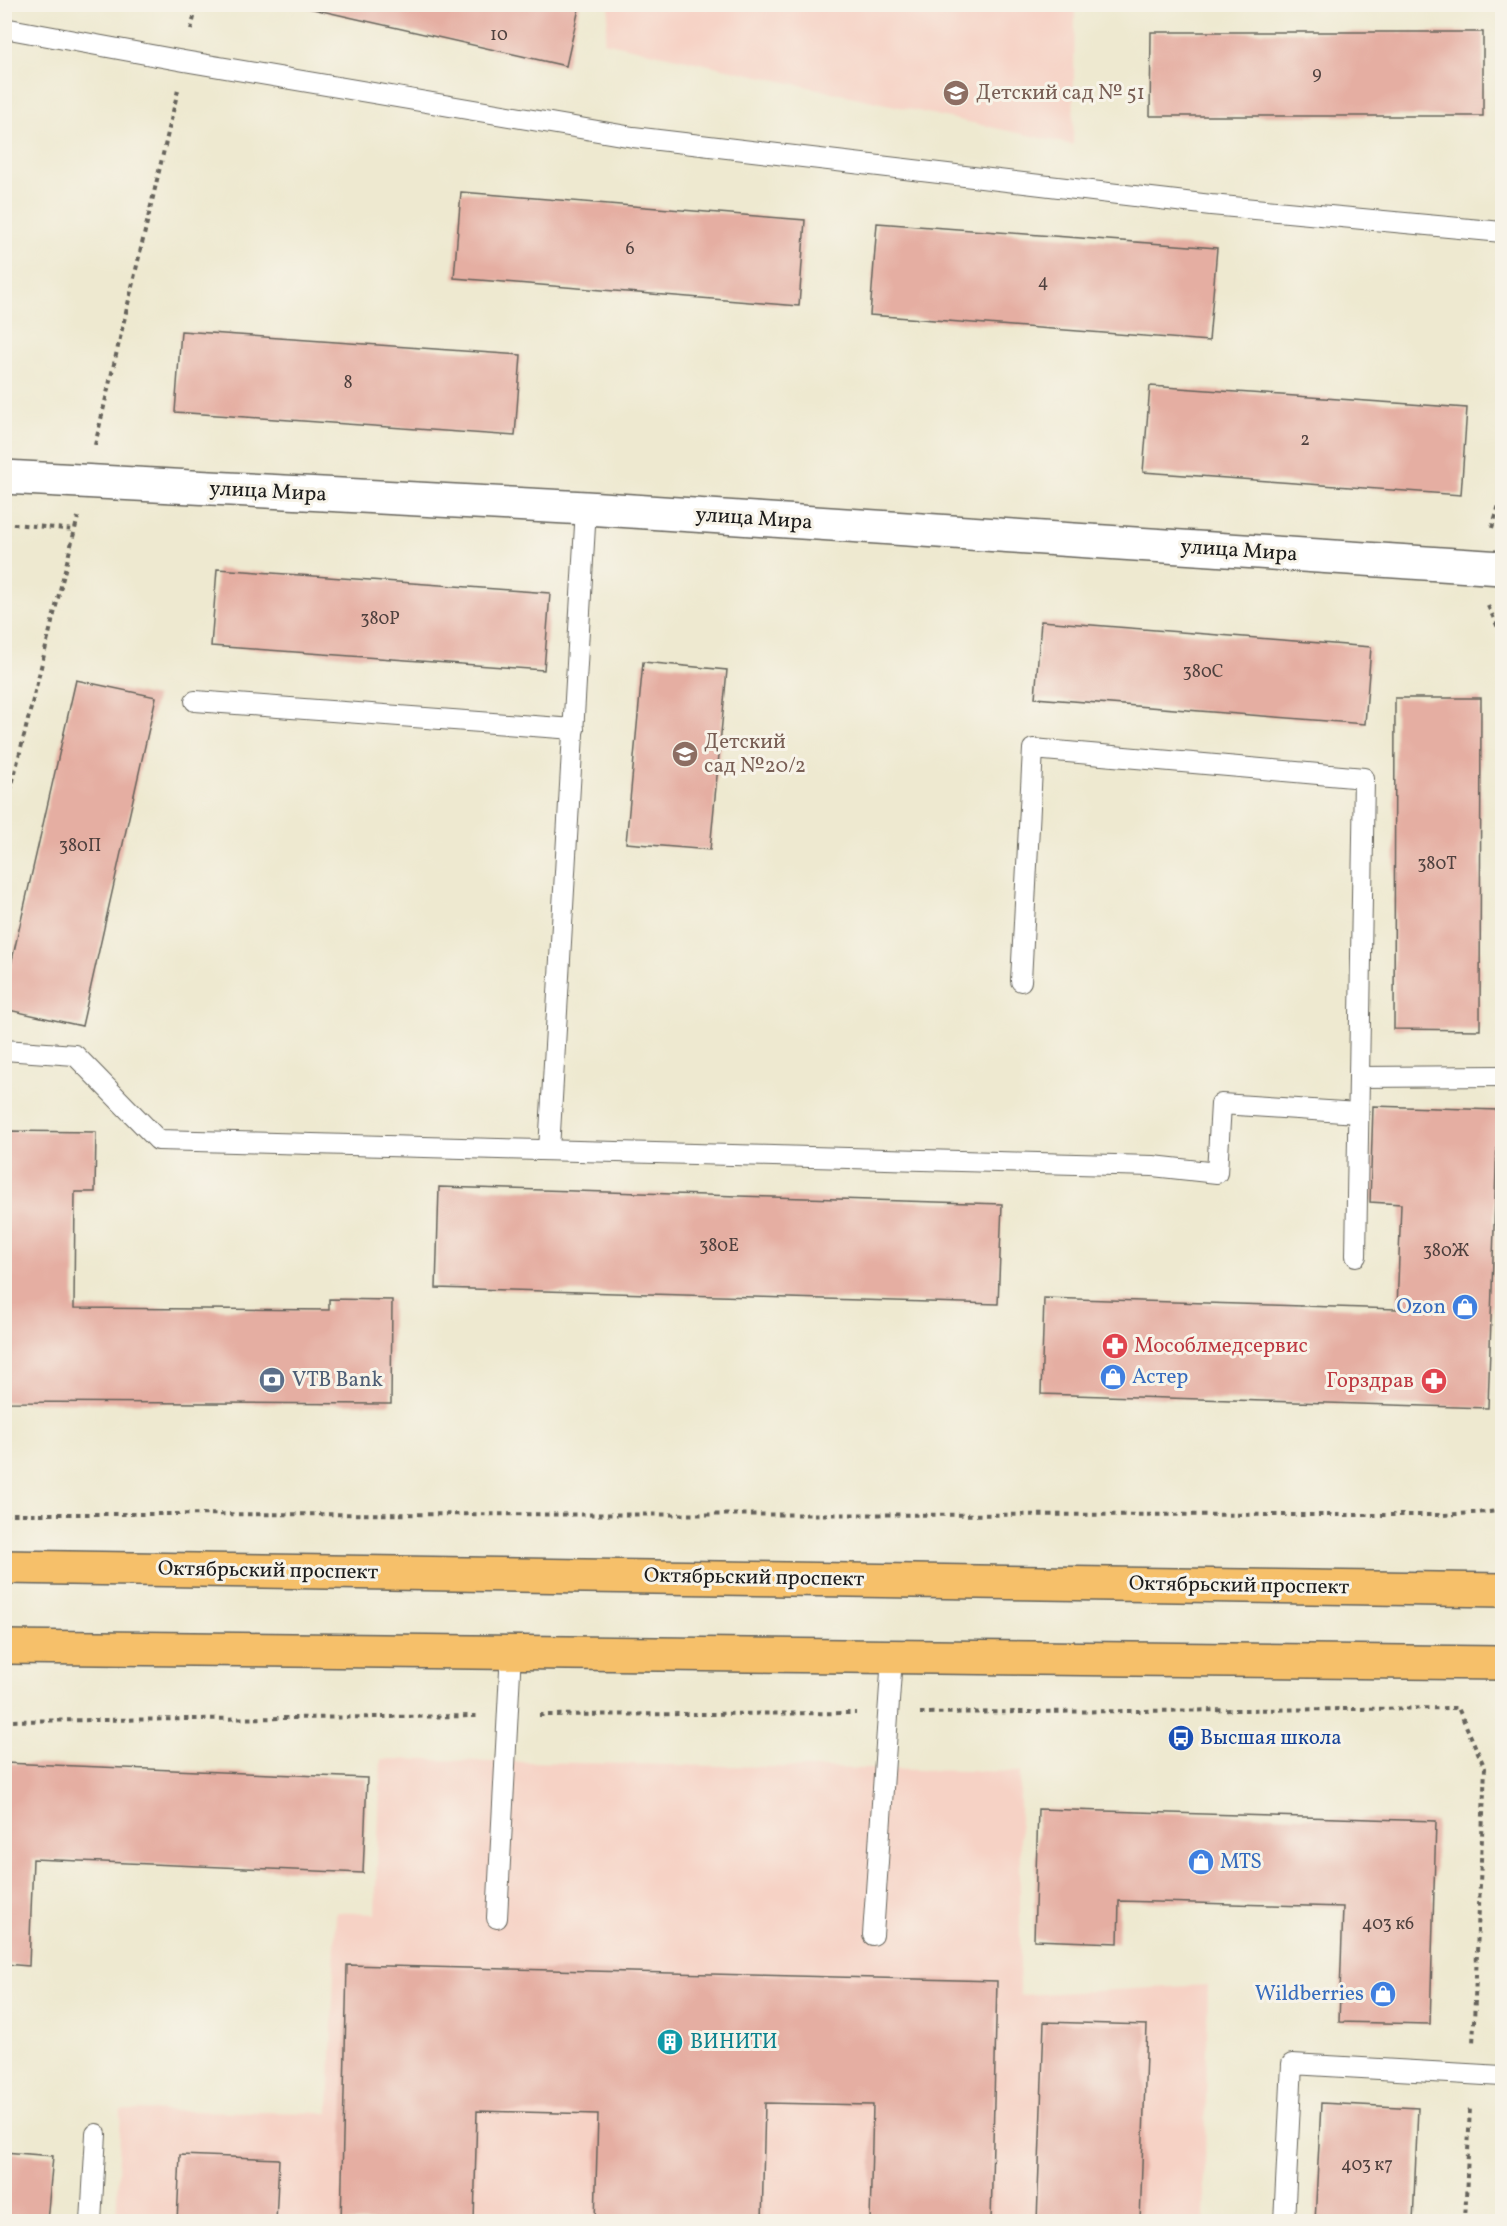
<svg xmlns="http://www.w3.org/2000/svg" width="1507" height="2226" font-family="Vollkorn,serif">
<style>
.built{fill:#f6d2c5}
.building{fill:#e5aea2}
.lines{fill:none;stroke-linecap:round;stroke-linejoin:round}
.service-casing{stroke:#66645b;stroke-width:22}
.tertiary-casing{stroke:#66645b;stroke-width:36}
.primary-casing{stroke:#66645b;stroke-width:36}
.path{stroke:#66645b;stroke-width:4;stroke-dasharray:4.5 4.5;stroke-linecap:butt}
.service{stroke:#fff;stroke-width:20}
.tertiary{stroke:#fff;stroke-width:33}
.primary{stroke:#f6c06b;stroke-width:33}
.labels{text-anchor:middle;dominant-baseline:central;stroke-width:6;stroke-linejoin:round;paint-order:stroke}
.number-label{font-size:18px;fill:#4e403e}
.education-label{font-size:21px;fill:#785e54;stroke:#f7f3e8;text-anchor:start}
.street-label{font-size:21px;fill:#1c1c1c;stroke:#f7f3e8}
.shop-label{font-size:21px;fill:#366cbe;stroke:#f7f3e8;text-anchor:end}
.health-label{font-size:21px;fill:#be3a42;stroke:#f7f3e8;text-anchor:start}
.service-label{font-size:21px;fill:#4e5e75;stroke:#f7f3e8;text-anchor:start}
.transit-label{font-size:21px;fill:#164399;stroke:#f7f3e8;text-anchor:start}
.culture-label{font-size:21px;fill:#0d838f;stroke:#f7f3e8;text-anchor:start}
</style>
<rect width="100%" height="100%" fill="#f7f3e8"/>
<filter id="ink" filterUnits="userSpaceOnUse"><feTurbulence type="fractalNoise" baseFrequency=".0167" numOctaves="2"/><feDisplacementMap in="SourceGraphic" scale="12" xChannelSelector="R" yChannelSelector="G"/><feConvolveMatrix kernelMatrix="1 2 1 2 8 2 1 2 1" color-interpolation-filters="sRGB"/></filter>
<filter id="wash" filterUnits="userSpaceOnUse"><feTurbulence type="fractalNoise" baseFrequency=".008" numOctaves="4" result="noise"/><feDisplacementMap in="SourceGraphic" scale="24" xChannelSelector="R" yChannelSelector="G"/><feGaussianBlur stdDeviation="1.35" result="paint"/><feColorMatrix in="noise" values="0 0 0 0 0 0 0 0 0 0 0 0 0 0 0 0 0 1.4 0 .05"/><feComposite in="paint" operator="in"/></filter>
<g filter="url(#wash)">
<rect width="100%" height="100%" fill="#eee9d0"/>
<g class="built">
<polygon points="610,5 1075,5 1073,145 604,42"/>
<polygon points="381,1759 1020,1772 1020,1995 1208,1985 1204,2221 116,2222 121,2110 329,2113 336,1912 375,1914"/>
</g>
<g id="blocks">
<g class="building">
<polygon points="291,4 580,4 566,66"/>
<polygon points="1151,32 1483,32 1483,116 1150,116"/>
<polygon points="461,192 805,220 799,306 454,278"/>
<polygon points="877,223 1217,248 1209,341 870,315"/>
<polygon points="181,331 521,355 515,436 175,412"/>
<polygon points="1150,386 1467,408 1461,495 1143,472"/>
<polygon points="217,569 550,593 544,670 211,646"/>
<polygon points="1041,621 1371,647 1365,724 1035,698"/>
<polygon points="643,662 727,670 710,850 626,843"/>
<polygon points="76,680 156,697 82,1026 4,1009 4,995"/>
<polygon points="1395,698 1481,698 1480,1030 1394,1029"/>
<polygon points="1373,1106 1498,1110 1488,1408 1041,1394 1044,1298 1397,1309 1401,1204 1370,1202"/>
<polygon points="4,1131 96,1132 95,1192 75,1192 74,1308 329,1310 329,1299 392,1300 391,1404 4,1402"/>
<polygon points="439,1187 1002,1204 998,1304 436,1288"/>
<polygon points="4,1763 367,1778 363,1873 33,1859 29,1966 4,1964"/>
<polygon points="1038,1809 1436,1821 1430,2024 1339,2022 1343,1907 1119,1901 1118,1943 1034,1940"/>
<polygon points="347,1965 997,1981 991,2222 870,2222 873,2105 765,2103 762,2222 595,2222 598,2114 477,2111 474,2222 341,2222"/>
<polygon points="1044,2022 1147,2025 1140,2222 1037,2222"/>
<polygon points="1321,2103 1418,2108 1413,2222 1315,2222"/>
<polygon points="4,2152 53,2156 47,2222 4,2222"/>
<polygon points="180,2155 279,2159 276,2222 177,2222"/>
</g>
</g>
</g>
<g filter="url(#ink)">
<use href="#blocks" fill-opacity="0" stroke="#66645b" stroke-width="1.5"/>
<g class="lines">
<defs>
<g id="service">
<polyline points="4,28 184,61 633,137 1211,205 1502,232"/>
<polyline points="195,701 574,729"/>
<polyline points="1021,981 1033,749 1364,778 1359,1077"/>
<polyline points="4,1050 75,1055 158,1140 1153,1166 1217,1173 1221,1104 1358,1113"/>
<polyline points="549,1150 586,508"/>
<polyline points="1356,1256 1359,1077 1502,1076"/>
<polyline points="497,1918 511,1652"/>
<polyline points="873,1935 892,1657"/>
<polyline points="91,2222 96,2134"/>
<polyline points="1284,2222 1292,2064 1502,2076"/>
</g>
<polyline id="tertiary" points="4,477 586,508 1502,568"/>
<g id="primary">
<polyline points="4,1567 1502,1590"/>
<polyline points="4,1647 1502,1663"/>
</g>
</defs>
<use href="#service" class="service-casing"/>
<use href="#tertiary" class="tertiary-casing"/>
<use href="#primary" class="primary-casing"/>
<g class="path">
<polyline points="191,30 197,4"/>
<polyline points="95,445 178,90"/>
<polyline points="4,523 75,530"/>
<polyline points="1492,528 1502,495"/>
<polyline points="1488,606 1502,636"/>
<polyline points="4,817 78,517"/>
<polyline points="4,1514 1443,1515 1502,1511"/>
<polyline points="920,1713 1458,1708 1485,1768 1473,2045"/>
<polyline points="539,1715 856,1713"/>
<polyline points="4,1721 478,1716"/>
<polyline points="1465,2222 1470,2106"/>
</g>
<use href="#service" class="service"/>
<use href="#tertiary" class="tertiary"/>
<use href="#primary" class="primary"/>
</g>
</g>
<defs>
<symbol id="school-disc" viewBox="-11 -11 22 22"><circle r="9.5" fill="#8d6e63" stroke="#f7f3e8"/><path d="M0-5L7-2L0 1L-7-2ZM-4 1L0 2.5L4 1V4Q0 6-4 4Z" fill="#fff"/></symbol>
<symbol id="shop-disc" viewBox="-11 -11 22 22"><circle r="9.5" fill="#3f7fe0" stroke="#f7f3e8"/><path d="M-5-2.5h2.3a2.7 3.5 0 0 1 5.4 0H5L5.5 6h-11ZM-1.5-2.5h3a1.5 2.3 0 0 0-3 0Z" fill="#fff"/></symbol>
<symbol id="pharmacy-disc" viewBox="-11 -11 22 22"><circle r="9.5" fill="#e0444e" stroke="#f7f3e8"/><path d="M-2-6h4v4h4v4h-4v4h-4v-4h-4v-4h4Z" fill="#fff"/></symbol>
<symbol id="bank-disc" viewBox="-11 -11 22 22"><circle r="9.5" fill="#5c6f8a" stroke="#f7f3e8"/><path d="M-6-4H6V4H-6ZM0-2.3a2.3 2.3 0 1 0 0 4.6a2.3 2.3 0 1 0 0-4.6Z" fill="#fff"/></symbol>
<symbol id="bus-disc" viewBox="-11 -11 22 22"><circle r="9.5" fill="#1a4fb4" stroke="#f7f3e8"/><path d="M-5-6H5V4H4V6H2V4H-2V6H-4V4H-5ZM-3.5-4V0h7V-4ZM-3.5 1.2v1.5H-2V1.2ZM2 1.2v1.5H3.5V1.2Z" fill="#fff"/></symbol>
<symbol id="building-disc" viewBox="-11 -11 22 22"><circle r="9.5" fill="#0f9aa8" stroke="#f7f3e8"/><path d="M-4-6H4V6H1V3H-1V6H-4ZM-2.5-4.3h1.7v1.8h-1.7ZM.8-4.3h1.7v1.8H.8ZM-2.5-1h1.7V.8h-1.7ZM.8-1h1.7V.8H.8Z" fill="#fff"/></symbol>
</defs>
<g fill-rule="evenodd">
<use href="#school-disc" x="941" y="78" width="30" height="30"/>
<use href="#school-disc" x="670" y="739" width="30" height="30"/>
<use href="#shop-disc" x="1450" y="1292" width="30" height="30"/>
<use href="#pharmacy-disc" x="1100" y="1331" width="30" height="30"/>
<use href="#shop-disc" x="1098" y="1362" width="30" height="30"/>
<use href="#bank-disc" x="257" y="1365" width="30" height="30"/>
<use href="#pharmacy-disc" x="1419" y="1366" width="30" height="30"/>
<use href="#bus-disc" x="1166" y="1723" width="30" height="30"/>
<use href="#shop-disc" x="1186" y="1847" width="30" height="30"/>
<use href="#shop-disc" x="1368" y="1979" width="30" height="30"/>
<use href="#building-disc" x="655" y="2027" width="30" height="30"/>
</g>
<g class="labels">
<g class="number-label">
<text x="499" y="35">10</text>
<text x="1317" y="74">9</text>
<text x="630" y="249">6</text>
<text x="1043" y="282">4</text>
<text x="348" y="383">8</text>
<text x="1305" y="440">2</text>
<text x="380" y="619">380Р</text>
<text x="1203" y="672">380С</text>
<text x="80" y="846">380П</text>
<text x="1437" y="864">380Т</text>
<text x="719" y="1246">380Е</text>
<text x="1446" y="1251">380Ж</text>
<text x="1388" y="1924">403 к6</text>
<text x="1367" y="2165">403 к7</text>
</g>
<g class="education-label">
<text x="976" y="93">Детский сад № 51</text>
<text x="704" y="742">Детский<tspan x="704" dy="24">сад №20/2</tspan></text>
</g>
<g class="street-label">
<text transform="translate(268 492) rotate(3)">улица Мира</text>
<text transform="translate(754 519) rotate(4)">улица Мира</text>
<text transform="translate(1239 551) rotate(4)">улица Мира</text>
<text transform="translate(268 1571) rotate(1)">Октябрьский проспект</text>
<text transform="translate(754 1578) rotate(1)">Октябрьский проспект</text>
<text transform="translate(1239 1586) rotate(1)">Октябрьский проспект</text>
</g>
<g class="shop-label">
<text x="1446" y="1307">Ozon</text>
<text x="1132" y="1377" text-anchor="start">Астер</text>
<text x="1220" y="1862" text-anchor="start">MTS</text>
<text x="1364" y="1994">Wildberries</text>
</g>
<g class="health-label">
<text x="1134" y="1346">Мособлмедсервис</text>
<text x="1414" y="1381" text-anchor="end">Горздрав</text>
</g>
<g class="service-label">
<text x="292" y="1380">VTB Bank</text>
</g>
<g class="transit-label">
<text x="1200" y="1738">Высшая школа</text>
</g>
<g class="culture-label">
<text x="690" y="2042">ВИНИТИ</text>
</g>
</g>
<rect width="1507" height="2226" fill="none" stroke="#f7f3e8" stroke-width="24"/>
</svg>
